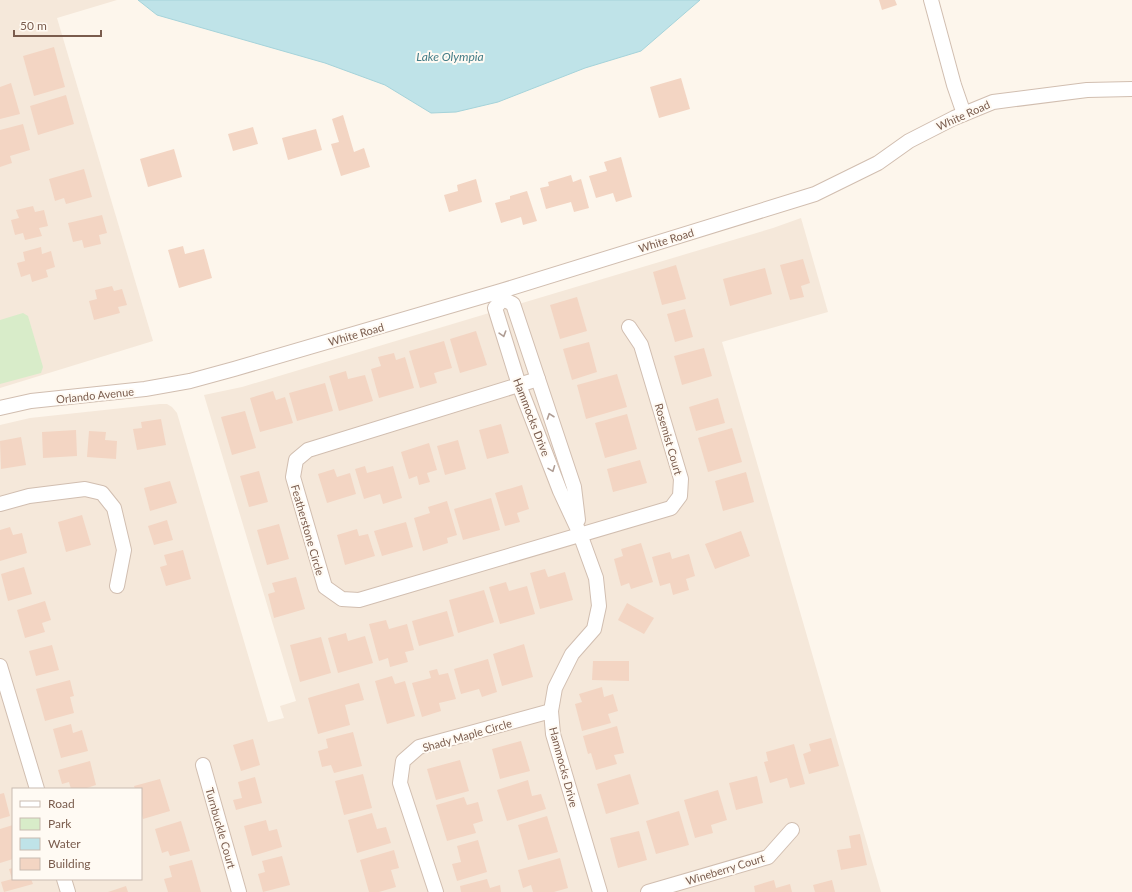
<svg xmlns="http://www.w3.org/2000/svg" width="1132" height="892" font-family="Lato,sans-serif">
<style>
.residential{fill:#f5e8da;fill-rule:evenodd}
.green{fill:#d8ecc9}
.water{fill:#bfe3e8;stroke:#a5d3da}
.building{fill:#f3d5c3}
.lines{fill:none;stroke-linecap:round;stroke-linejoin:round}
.minor-casing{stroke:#d1beb0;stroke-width:16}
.minor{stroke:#fff;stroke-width:14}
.oneway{stroke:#af9d94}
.labels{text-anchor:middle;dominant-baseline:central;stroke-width:4;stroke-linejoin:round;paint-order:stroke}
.street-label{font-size:11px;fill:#7a5c4d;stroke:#fffaf3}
.water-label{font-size:12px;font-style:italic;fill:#437c86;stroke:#fffaf3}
</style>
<rect width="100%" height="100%" fill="#fdf6ec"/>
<g class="residential">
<polygon points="0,0 117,0 57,18 153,341 0,388"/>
<path d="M 801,218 L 828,312 L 722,342 L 881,892 L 0,892 L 0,425 L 30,418 L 160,404 L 167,404 L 172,407 L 177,413 L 224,574 L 268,722 L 284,718 L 280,706 L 296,701 L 204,395 L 242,387 L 773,228 ZM 13,789 L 141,789 L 141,879 L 13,879 Z"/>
</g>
<polygon class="green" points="23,313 28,316 43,367 41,373 0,384 0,320"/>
<polygon class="water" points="138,0 700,0 641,51 585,68 498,102 456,112 431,113 385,85 325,63 157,15"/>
<g class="building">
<polygon points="879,0 895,0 897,5 882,10"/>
<polygon points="54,47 65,87 34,96 23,56"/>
<polygon points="681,78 690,109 659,118 650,87"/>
<polygon points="11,83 20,114 0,119 0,87"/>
<polygon points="66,95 74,124 38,135 30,106"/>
<polygon points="343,115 354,152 364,148 370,167 341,176 331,144 339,142 332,119"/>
<polygon points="23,124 30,150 10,156 12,163 0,167 0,130"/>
<polygon points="253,127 258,144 233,151 228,134"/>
<polygon points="316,129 322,150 288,160 282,138"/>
<polygon points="174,149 182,177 148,187 140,159"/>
<polygon points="621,157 632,197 616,202 613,193 596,198 589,176 607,171 604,162"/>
<polygon points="84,169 92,197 66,204 64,198 55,201 49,179"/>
<polygon points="571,175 573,182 581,179 589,208 574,212 571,202 546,209 540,188 549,186 548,182"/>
<polygon points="476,179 482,202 449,212 444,195 458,191 457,185"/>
<polygon points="527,191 537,221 523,225 521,217 501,223 495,203 510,199 510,196"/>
<polygon points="33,206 35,212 44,210 48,226 39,228 42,236 25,240 23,233 15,235 11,220 19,218 16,210"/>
<polygon points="102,215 107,233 99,235 101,244 84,248 82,240 73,242 68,223"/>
<polygon points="183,246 185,254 204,249 212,278 179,288 168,250"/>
<polygon points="41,247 42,254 51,251 55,267 46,270 48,277 32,282 30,274 21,277 17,263 25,261 23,252"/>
<polygon points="803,259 810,283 801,286 804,297 790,300 780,265"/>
<polygon points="676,265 686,299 662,305 653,272"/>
<polygon points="765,268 772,294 730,306 723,279"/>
<polygon points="112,286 114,291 122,289 127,305 118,307 120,313 94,320 89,301 97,299 95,290"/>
<polygon points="577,297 587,331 560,339 550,305"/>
<polygon points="685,309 693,337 675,342 667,314"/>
<polygon points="476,331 487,365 460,373 450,339"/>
<polygon points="444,341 452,368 434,373 437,383 420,388 409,351"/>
<polygon points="589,342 597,372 572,380 563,349"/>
<polygon points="704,348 712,376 682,385 674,356"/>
<polygon points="394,353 396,360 405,357 414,388 379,398 371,369 381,366 378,357"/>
<polygon points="346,371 348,379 365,375 373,401 339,411 329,376"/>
<polygon points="617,374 627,407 586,419 577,385"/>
<polygon points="325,383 333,411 297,421 289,393"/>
<polygon points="273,391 276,400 285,397 293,423 260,432 250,398"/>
<polygon points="718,398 725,423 696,431 689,407"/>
<polygon points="245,411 256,448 232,455 221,417"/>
<polygon points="627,414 637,449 605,458 595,423"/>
<polygon points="161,419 166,445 137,450 133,429 142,428 141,422"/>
<polygon points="501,424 509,453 487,459 479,430"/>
<polygon points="732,428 742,462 708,472 698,438"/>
<polygon points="76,430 77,456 43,458 42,432"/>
<polygon points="89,431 106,432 105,440 117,441 116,459 87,457"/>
<polygon points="21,437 26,465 1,469 0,441"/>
<polygon points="458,440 466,469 445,475 437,446"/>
<polygon points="429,443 437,470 427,473 430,482 419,485 417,476 409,479 401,452"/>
<polygon points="640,460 647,483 613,492 607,469"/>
<polygon points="365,466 367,473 393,466 402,498 383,504 380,494 364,499 355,469"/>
<polygon points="334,469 337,477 350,473 356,494 327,503 318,474"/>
<polygon points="259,471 268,502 249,507 240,476"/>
<polygon points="746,472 754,502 723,511 715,481"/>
<polygon points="170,481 177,503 150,511 144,488"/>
<polygon points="522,485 529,509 517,513 520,522 505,526 495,493"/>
<polygon points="491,498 500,530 463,540 454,509"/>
<polygon points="447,501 457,535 447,538 448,543 423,551 414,518 430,513 428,507"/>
<polygon points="82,515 91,545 66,552 58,522"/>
<polygon points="167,520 173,540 154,545 148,526"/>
<polygon points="406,522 413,547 382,556 374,531"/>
<polygon points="279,524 289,559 267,565 257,530"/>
<polygon points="10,527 13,535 22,533 27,553 0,561 0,530"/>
<polygon points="357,529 359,536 368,534 375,556 345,565 337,535"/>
<polygon points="741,531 750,556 715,569 705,544"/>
<polygon points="641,543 653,582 631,589 629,583 621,586 614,559 623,556 621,549"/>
<polygon points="183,550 191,579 166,586 160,567 167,565 164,555"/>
<polygon points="670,552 672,559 689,554 695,576 686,579 689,590 673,595 670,583 660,586 652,557"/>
<polygon points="24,567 32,594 8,601 1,574"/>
<polygon points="545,569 548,577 565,572 573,600 540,609 530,573"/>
<polygon points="296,577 305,609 274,618 268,594 275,592 272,583"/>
<polygon points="506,582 509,591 527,586 535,614 500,624 489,587"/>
<polygon points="484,590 494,622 458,633 449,600"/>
<polygon points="45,601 51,620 42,623 45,632 25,638 17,610"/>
<polygon points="627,603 654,618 644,634 618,620"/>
<polygon points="447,611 454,636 419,646 412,621"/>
<polygon points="386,620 389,629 407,624 414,650 405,652 408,662 390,667 388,658 379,661 369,624"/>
<polygon points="346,633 348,641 365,636 373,663 338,673 328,638"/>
<polygon points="321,637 331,673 300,682 290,645"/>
<polygon points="524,644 533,677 502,686 493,654"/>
<polygon points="52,645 59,670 36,676 29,651"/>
<polygon points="488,659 497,692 482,697 479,689 461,694 454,669"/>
<polygon points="593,661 629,661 629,681 592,680"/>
<polygon points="437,669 439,675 448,673 456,699 439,703 441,711 422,717 412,683 431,678 429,671"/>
<polygon points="392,676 395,684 405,681 415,716 387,724 375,681"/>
<polygon points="70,680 74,696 70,697 74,713 45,721 36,689"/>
<polygon points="359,683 364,700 345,705 350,725 318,734 308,698"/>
<polygon points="602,687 604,697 613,694 618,711 608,714 611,723 582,731 575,704 582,702 579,694"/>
<polygon points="71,724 73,733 82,730 88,751 61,758 53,729"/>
<polygon points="617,726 624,753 614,755 617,764 596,770 591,753 588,754 583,736"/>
<polygon points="353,732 362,766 334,773 331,765 322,767 318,751 328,748 326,739"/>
<polygon points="831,738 839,766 809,774 803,754 811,751 809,744"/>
<polygon points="253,739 260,765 241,771 233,745"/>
<polygon points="521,741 530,771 500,779 492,749"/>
<polygon points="794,744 805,784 790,788 787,778 770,783 764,762 768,761 766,752"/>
<polygon points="460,760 469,791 436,800 427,769"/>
<polygon points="90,761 96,785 84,789 71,789 69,782 62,784 58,770"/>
<polygon points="363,774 372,808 344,815 335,781"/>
<polygon points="630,774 639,804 606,814 597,784"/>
<polygon points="757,776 763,803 736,810 729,783"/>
<polygon points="255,777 262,803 236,810 233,800 242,798 238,782"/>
<polygon points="160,779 170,811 143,819 141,811 141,789 135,789 134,786"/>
<polygon points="528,780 532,796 541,794 546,809 507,821 497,790"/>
<polygon points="718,790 727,820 711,825 713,833 695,838 684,800"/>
<polygon points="4,793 10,816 0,819 0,794"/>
<polygon points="464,797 467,805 478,802 483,821 473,824 476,833 447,841 436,805"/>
<polygon points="679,811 689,845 656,854 646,821"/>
<polygon points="372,813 377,829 386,827 391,843 357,853 348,820"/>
<polygon points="547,816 558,852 528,860 518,825"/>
<polygon points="266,820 269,831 277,829 282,847 252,856 244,826"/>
<polygon points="181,821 190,851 170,856 168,851 162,853 155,829"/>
<polygon points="13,825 13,859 0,863 0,829"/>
<polygon points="639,831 647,860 618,868 610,838"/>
<polygon points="860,834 867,865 841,870 837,850 851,848 849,836"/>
<polygon points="478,840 487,872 457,881 452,864 461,862 457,846"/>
<polygon points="394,850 399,868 391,870 396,887 379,892 369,892 360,860"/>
<polygon points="282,856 290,885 263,892 258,874 265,872 262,861"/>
<polygon points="560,858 568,888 554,892 533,892 531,885 523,888 518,870"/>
<polygon points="192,860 201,892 168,892 164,879 172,877 169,866"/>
<polygon points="13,868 13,879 31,879 33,884 4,892 1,882 12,879 9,869"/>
<polygon points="487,879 490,888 500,885 501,892 461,892 460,886"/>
<polygon points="774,880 776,888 790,884 792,892 755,892 754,886"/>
<polygon points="832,880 835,892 815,892 813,885"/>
<polygon points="126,886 128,892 108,892"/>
</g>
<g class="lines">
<defs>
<g id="minor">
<polyline points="931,0 954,85 964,114"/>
<polyline points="503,299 495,308 519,385 560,491 580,534 596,578 599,606 594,629 572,654 555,688 551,711 553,734 600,892"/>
<polyline points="503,299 513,304 574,487 578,520"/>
<polyline points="538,379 308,450 296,460 293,477 325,587 342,599 359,600 671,508 680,496 681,479 641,345 629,327"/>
<polyline points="0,408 31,401 145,389 190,381 234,369 501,291 815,194 878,163 909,141 954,118 993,102 1087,90 1132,89"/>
<polyline points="0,504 29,496 85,489 102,493 114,508 124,550 117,586"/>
<polyline points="0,666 37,789"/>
<polyline points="203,765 239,892"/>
<polyline points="64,879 68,892"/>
<polyline points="436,892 400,783 403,761 419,747 551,711"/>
<polyline points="648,892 768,857 792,830"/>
</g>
</defs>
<use href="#minor" class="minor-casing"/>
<use href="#minor" class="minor"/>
</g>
<defs><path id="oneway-chevron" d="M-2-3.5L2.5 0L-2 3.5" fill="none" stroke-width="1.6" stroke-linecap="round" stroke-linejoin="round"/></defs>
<g class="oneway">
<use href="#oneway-chevron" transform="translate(503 334) rotate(73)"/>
<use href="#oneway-chevron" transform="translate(550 416) rotate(-109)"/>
<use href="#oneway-chevron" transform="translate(552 469) rotate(69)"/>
</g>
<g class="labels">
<g class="street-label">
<text transform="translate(963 115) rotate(-24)">White Road</text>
<text transform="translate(666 240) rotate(-17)">White Road</text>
<text transform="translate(356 334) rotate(-16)">White Road</text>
<text transform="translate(95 395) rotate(-6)">Orlando Avenue</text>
<text transform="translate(532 417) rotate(69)">Hammocks Drive</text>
<text transform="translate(669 439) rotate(74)">Rosemist Court</text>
<text transform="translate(308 530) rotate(74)">Featherstone Circle</text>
<text transform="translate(467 735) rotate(-16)">Shady Maple Circle</text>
<text transform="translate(564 767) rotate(75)">Hammocks Drive</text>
<text transform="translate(221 828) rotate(74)">Turnbuckle Court</text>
<text transform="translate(725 869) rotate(-17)">Wineberry Court</text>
</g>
<g class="water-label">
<text x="450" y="56">Lake Olympia</text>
</g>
</g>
<rect x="12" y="788" width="130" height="92" fill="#fffaf3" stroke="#cabbb1"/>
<rect x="20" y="801" width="20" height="6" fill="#ffffff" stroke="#cabbb1"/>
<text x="48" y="808" font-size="12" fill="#7a5c4d">Road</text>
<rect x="20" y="818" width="20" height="12" fill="#d8ecc9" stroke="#cabbb1"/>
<text x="48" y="828" font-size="12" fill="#7a5c4d">Park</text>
<rect x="20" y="838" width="20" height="12" fill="#bfe3e8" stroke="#cabbb1"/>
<text x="48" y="848" font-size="12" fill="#7a5c4d">Water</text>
<rect x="20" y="858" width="20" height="12" fill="#f3d5c3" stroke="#cabbb1"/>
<text x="48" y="868" font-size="12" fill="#7a5c4d">Building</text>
<path d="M14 30v6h87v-6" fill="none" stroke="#7a5c4d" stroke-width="2"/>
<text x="20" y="30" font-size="12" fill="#7a5c4d" stroke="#fffaf3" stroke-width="3" paint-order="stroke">50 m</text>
</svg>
